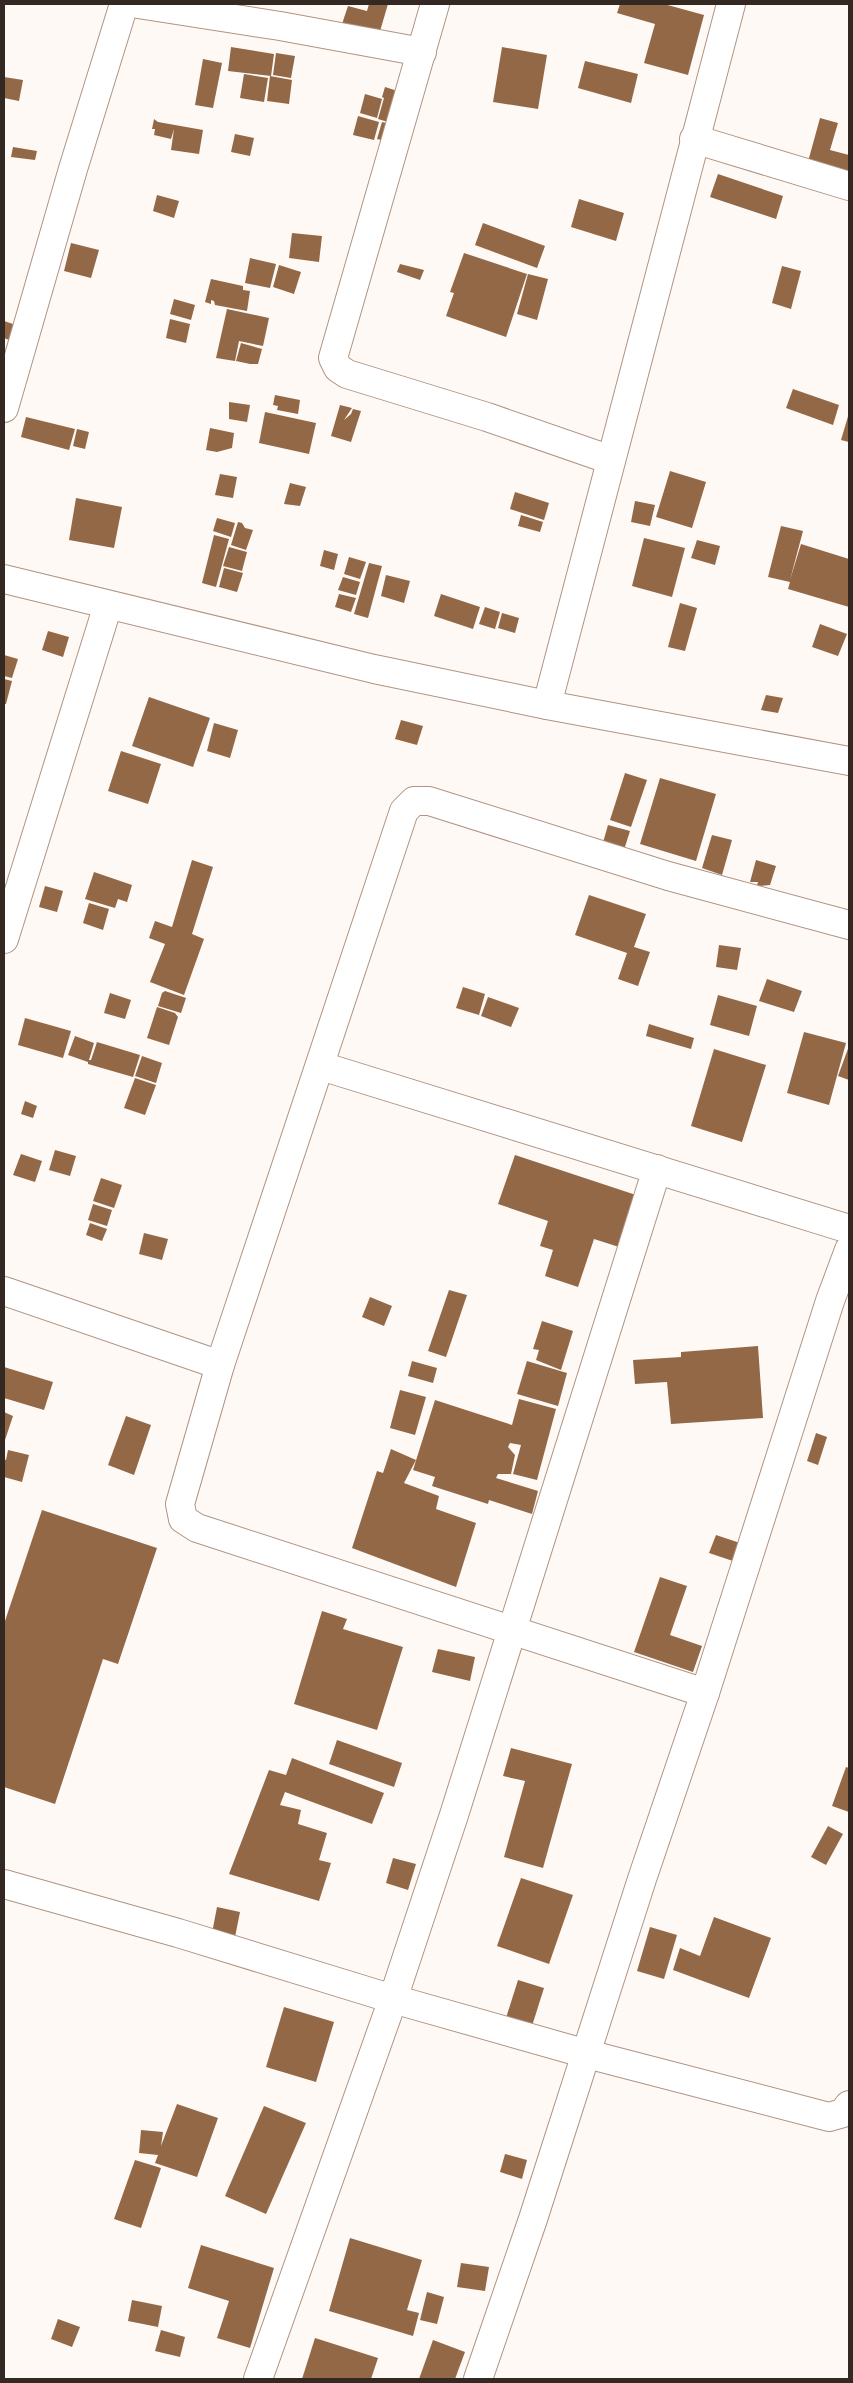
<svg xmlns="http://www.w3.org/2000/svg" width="853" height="2383" font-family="'IBM Plex Sans',sans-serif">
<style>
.building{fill:#936847}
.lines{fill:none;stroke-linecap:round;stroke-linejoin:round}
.minor-casing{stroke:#b09481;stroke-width:30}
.minor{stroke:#fff;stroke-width:28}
</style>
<rect width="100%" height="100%" fill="#fff9f5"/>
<g class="building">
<polygon points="369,4 388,4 378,38 341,27 348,6 367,11"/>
<polygon points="620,4 664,4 704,15 688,75 644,63 655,24 617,13"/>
<polygon points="231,47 274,54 271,76 228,71"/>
<polygon points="502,47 547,55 538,109 493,102"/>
<polygon points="276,53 295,56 291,78 273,75"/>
<polygon points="203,59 222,63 213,108 195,105"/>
<polygon points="585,61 638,74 631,103 578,88"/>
<polygon points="244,74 268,78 264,102 240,98"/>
<polygon points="270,76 292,80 289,104 267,101"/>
<polygon points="4,77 23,80 19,101 4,98"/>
<polygon points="385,87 407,94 398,125 378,119 384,98 382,97"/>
<polygon points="365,94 382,99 377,118 360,113"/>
<polygon points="358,116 379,122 374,140 353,135"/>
<polygon points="820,118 838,123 830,150 849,155 849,180 806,169"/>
<polygon points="154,119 158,122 203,130 199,154 171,150 174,129 171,139 154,135 155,129 152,129"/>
<polygon points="382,122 398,126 393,143 377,139"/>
<polygon points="235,134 254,138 250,156 231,152"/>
<polygon points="13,147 37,151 35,160 11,157"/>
<polygon points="718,174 783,196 776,219 710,197"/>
<polygon points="157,195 179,201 174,218 153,211"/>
<polygon points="579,199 624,213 616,241 571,227"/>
<polygon points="483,223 545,246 537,268 475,245"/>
<polygon points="292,233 322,236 319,262 289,258"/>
<polygon points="71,243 99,250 91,278 64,271"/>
<polygon points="464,253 527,274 506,337 446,316 454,293 450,292"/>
<polygon points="250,258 276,264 270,288 245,283"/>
<polygon points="400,264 424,270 420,280 397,272"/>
<polygon points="279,265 301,272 294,294 273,287"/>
<polygon points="782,266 801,271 791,309 772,303"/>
<polygon points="528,274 548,279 537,320 517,314"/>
<polygon points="211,279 243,286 243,290 250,291 247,311 215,305 214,301 211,300 211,304 205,302"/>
<polygon points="174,299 195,305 191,320 170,314"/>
<polygon points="227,309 269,318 263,346 239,341 235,361 216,358"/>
<polygon points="170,319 190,324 186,343 166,338"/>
<polygon points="4,321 25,328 19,344 4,338"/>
<polygon points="241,343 262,349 258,364 250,364 236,361"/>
<polygon points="793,389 839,405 833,425 786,408"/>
<polygon points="275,395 300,400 298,414 277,410 278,406 273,405"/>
<polygon points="229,402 250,405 247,422 229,419"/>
<polygon points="340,405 352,408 344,420 351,414 353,409 361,411 351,442 331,436"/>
<polygon points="265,412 316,423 309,454 259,443"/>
<polygon points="849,413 849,442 841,440"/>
<polygon points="26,417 75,429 69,450 21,437"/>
<polygon points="210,428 234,433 232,448 217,452 206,450"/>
<polygon points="77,429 89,432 85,449 73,446"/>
<polygon points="670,471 706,482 692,528 656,517"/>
<polygon points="220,474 237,477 233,498 215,495"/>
<polygon points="290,483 306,487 300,506 284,504"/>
<polygon points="515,492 549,503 544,520 510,509"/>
<polygon points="76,498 122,507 114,548 69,540"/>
<polygon points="635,501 655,505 650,526 631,522"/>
<polygon points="521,515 543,522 540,532 518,526"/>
<polygon points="217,518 235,523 231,537 213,531"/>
<polygon points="238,522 242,523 245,528 253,530 246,550 231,545"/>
<polygon points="781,526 803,531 790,580 801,544 849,559 849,607 788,589 790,582 768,577"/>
<polygon points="214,535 229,539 216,587 202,583"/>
<polygon points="644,538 685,548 672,597 632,586"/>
<polygon points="697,540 720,546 715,565 691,558"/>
<polygon points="229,547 247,552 242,571 223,566"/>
<polygon points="324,550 338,554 334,570 320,566"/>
<polygon points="349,557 366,562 360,579 344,574"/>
<polygon points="369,563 382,566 368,618 354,614"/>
<polygon points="224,568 243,573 237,592 219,587"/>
<polygon points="386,575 410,581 404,603 381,596"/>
<polygon points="343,577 360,582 356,595 338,590"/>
<polygon points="339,594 356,598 351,612 335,607"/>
<polygon points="441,594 480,607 473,629 434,616"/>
<polygon points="680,603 697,608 685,651 668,647"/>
<polygon points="485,607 500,612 495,629 479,624"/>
<polygon points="502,613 519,618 515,633 498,628"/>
<polygon points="820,624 847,634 838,656 812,647"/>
<polygon points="48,631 69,637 63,657 42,650"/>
<polygon points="4,655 18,659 12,678 4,676"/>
<polygon points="4,679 12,681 6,704 4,704"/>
<polygon points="766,695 783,698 778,713 761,710"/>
<polygon points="149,697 210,718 193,767 132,746"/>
<polygon points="401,720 423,726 417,745 395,739"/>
<polygon points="214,723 238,730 230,758 207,751"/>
<polygon points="121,751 161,764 148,804 108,791"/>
<polygon points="625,773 647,780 631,827 610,820"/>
<polygon points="660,778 716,794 696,861 640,844"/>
<polygon points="608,825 630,831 623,853 602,846"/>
<polygon points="712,835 732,840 722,875 702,868"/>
<polygon points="192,860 213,867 192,934 204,939 184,995 150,982 165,944 149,938 155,921 172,927"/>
<polygon points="756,860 776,866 770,885 760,886 757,885 758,882 750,882"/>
<polygon points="94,872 132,885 127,902 118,899 115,908 85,899"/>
<polygon points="45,886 63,891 57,912 39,907"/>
<polygon points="589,895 646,914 634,947 650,952 638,986 618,979 627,953 575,935"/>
<polygon points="89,903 109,909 103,930 83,923"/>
<polygon points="719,945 741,948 737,970 716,967"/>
<polygon points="767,979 802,991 794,1012 759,1001"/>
<polygon points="463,987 485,994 479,1015 456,1008"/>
<polygon points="165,991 186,998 181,1013 158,1006 162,993"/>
<polygon points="110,993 131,1000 125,1019 104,1013"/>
<polygon points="718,995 757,1006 749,1036 710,1025"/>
<polygon points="488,997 519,1008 511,1027 481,1016"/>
<polygon points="157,1007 175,1013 178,1017 169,1045 147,1038"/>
<polygon points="25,1018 71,1031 63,1058 18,1045"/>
<polygon points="649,1024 694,1038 691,1049 646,1036"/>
<polygon points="804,1032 846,1043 829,1105 787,1093"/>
<polygon points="75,1036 94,1043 89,1060 91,1060 97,1042 140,1055 133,1077 88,1064 88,1062 68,1055"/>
<polygon points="849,1046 849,1080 838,1076"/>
<polygon points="714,1049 766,1065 742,1142 691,1126"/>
<polygon points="142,1056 162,1063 156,1083 135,1076"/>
<polygon points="135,1078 156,1085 145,1115 124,1108"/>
<polygon points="25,1101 37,1106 33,1118 21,1114"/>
<polygon points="55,1150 76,1156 70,1176 49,1170"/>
<polygon points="21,1154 42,1161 35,1182 13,1175"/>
<polygon points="515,1155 636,1195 619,1247 594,1239 578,1287 545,1276 553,1250 540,1246 548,1221 498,1204"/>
<polygon points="101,1178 122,1185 114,1208 93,1201"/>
<polygon points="93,1204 112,1210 107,1226 88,1220"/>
<polygon points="90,1223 107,1229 102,1241 86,1235"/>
<polygon points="144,1233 168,1239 162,1260 139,1254"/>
<polygon points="449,1290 467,1295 446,1357 428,1351"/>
<polygon points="370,1297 392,1306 384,1326 362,1317"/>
<polygon points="542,1321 573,1331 561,1370 536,1360 539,1350 533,1349"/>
<polygon points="758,1346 763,1418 671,1424 667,1382 635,1384 633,1360 681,1357 681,1352"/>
<polygon points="412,1361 437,1368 433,1383 408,1376"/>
<polygon points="527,1361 567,1373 558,1406 517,1394"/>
<polygon points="4,1367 53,1382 44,1410 4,1398"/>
<polygon points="400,1390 426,1397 415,1435 390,1428"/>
<polygon points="519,1399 556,1409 537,1480 513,1474 521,1445 510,1443 508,1447 515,1455 511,1474 498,1474 496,1478 538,1491 532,1514 489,1500 488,1504 432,1486 435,1477 413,1470 435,1400 512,1425"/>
<polygon points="4,1412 13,1416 4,1443"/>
<polygon points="126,1416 151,1425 134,1475 108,1465"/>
<polygon points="816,1433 827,1437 818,1465 807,1461"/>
<polygon points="391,1449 416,1460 404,1483 439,1496 436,1509 476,1523 456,1587 352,1548 377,1471 383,1473"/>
<polygon points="8,1450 29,1455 22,1482 4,1477 4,1459 6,1460"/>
<polygon points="42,1510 157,1548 118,1664 103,1659 55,1804 4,1787 4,1624"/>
<polygon points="716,1535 746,1545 739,1563 709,1553"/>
<polygon points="660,1577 687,1586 670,1635 702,1646 693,1672 634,1652"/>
<polygon points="322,1611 347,1619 343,1629 403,1647 377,1730 294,1704"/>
<polygon points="438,1649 475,1657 470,1681 432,1672"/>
<polygon points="337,1740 402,1763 394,1787 329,1764"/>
<polygon points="511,1748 572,1764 543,1868 504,1857 525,1781 503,1776"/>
<polygon points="292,1758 384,1793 372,1824 285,1792 280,1805 301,1810 298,1824 327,1833 319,1860 331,1863 319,1901 229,1874 269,1770 286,1775"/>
<polygon points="846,1767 849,1768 849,1812 832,1806"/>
<polygon points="828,1826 843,1834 826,1865 811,1857"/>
<polygon points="393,1858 416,1864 408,1890 386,1883"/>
<polygon points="521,1878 573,1895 549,1964 497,1946"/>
<polygon points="217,1907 240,1912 235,1937 212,1933"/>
<polygon points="714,1917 771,1938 749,1998 673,1970 680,1948 700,1956"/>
<polygon points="650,1927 677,1935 664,1979 637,1971"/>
<polygon points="518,1980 544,1988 532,2026 506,2018"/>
<polygon points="284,2007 334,2022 316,2082 266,2067"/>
<polygon points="177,2104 218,2118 197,2177 155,2163 158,2155 139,2153 141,2130 163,2132 161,2146"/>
<polygon points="264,2106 306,2123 266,2214 225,2196"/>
<polygon points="505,2154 527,2160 522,2179 500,2172"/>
<polygon points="135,2160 161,2168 141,2228 114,2219"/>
<polygon points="350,2238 422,2260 407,2310 419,2313 413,2336 329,2311"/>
<polygon points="201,2245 274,2268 250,2348 217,2338 229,2301 188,2288"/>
<polygon points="461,2263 489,2267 485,2291 457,2287"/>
<polygon points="427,2292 444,2297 437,2324 420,2320"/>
<polygon points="132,2300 162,2306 158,2327 128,2321"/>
<polygon points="58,2319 80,2327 72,2347 51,2339"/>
<polygon points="161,2330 185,2337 180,2357 155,2351"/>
<polygon points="315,2338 378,2358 371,2379 302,2379"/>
<polygon points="433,2340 465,2352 455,2379 419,2379"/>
</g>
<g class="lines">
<defs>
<g id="minor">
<polyline points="138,4 280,26 422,52"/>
<polyline points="435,4 333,358 338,368 347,374 487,417 611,460"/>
<polyline points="694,139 849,186"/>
<polyline points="4,408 73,169 124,4"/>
<polyline points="4,579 374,669 547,705 849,761"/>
<polyline points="547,705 731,4"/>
<polyline points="4,939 108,605"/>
<polyline points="321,1066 849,1229"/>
<polyline points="4,1291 220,1365"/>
<polyline points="705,1693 197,1528 183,1519 180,1504 220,1365 404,811 414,801 429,801 668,876 849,925"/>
<polyline points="4,1884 178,1933 393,1999 587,2054 829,2117 843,2113 849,2105"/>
<polyline points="258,2379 393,1999 454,1815 657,1169"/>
<polyline points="478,2379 533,2219 642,1879 705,1693 830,1301 849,1250"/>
</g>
</defs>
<use href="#minor" class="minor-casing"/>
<use href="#minor" class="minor"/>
</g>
<rect width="853" height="2383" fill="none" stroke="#342922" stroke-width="10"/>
</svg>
